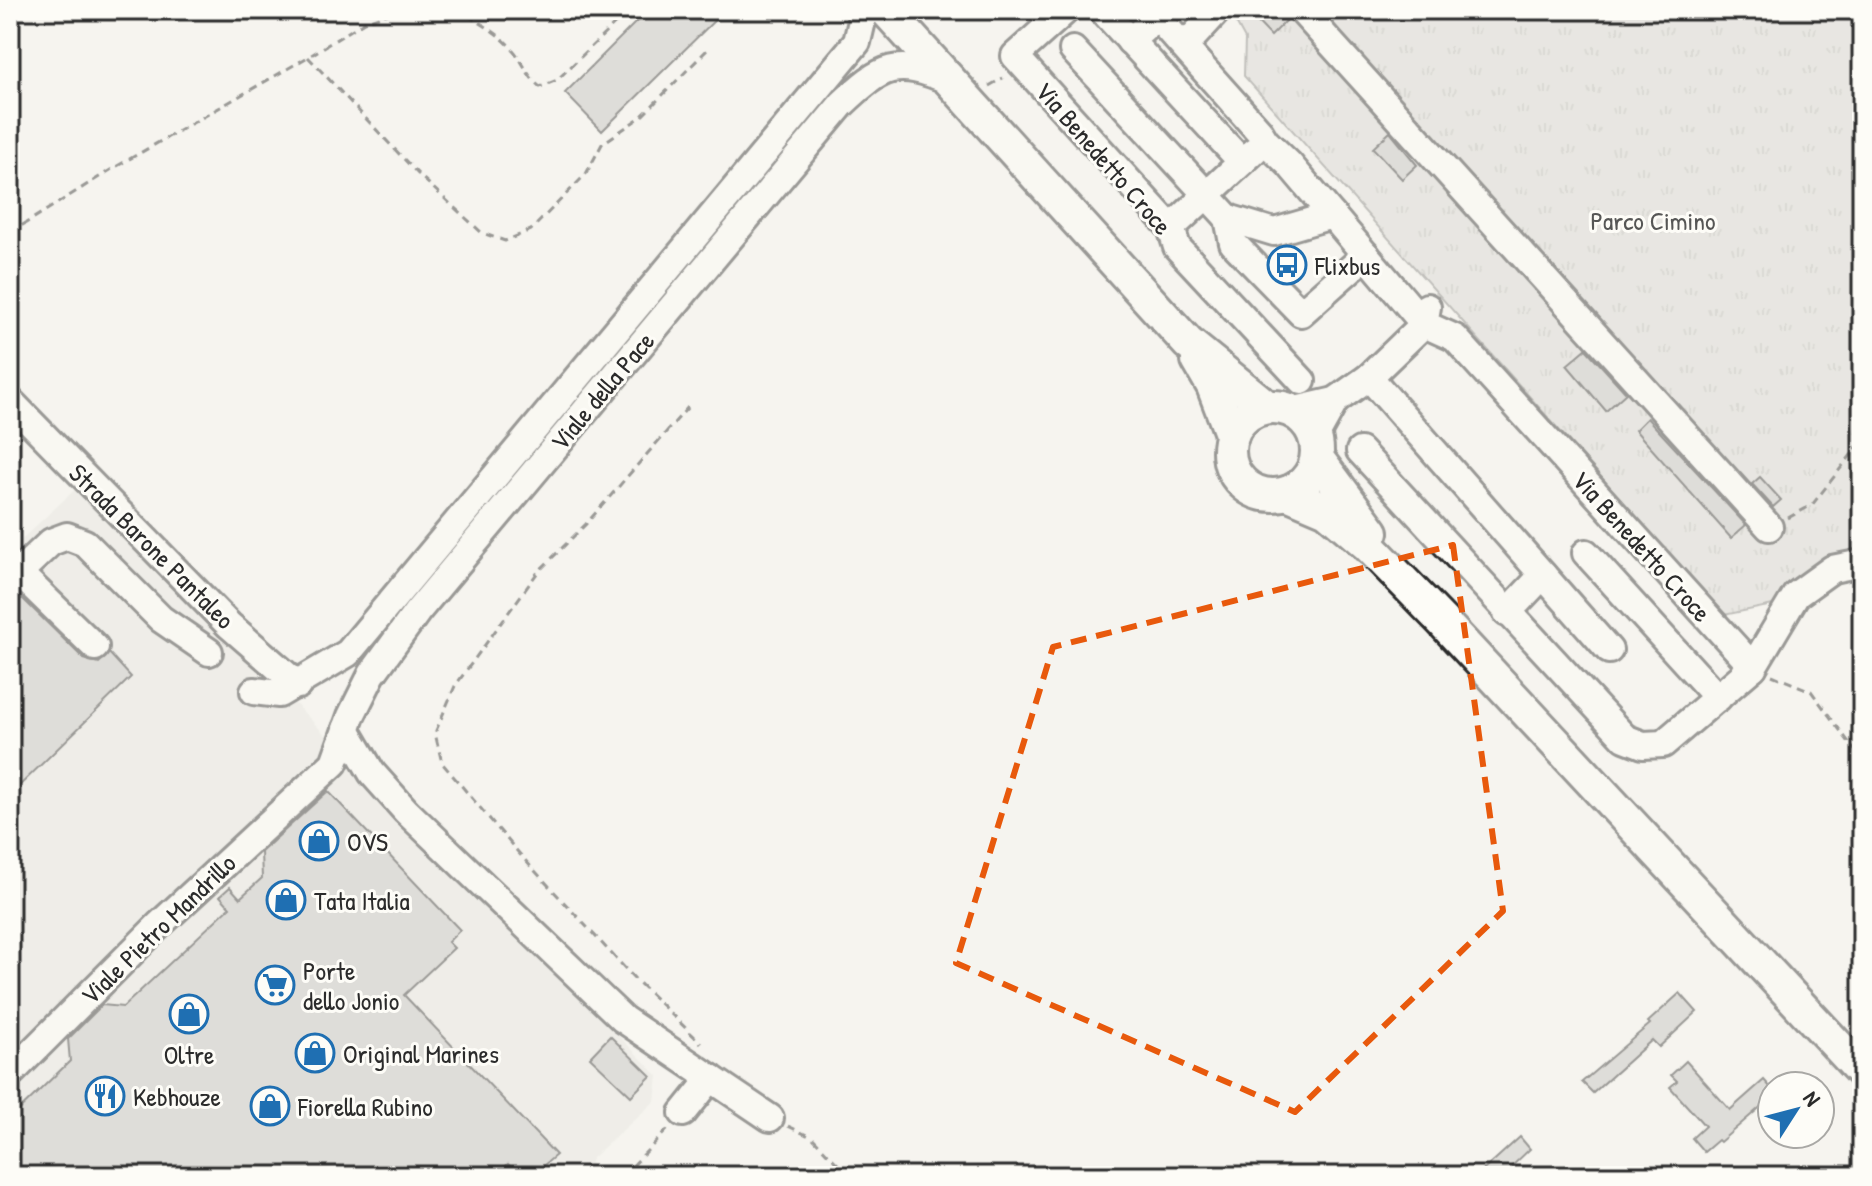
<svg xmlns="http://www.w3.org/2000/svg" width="1872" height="1186" font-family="'Patrick Hand',sans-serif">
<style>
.built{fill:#e6e5e0}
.grass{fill:url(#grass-tufts);stroke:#81807e;stroke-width:2}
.building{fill:#c2c1be;stroke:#2b2b2b;stroke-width:2}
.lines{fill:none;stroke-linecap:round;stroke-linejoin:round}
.minor-casing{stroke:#2b2b2b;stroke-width:32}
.major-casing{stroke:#2b2b2b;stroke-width:38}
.path{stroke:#2b2b2b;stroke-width:3;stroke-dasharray:8 6;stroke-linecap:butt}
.minor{stroke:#fdfcf7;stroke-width:26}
.major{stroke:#fdfcf7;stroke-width:32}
.marked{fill:none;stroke:#e8590c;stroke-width:6;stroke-dasharray:16 10;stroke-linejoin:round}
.labels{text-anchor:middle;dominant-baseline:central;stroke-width:6;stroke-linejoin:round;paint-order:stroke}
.street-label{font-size:26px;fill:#2b2b2b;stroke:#fdfcf7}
.park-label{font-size:26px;fill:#565655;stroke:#fdfcf7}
.poi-label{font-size:26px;fill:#2b2b2b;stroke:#fdfcf7;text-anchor:start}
</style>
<defs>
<pattern id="grass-tufts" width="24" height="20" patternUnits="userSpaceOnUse" patternTransform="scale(2)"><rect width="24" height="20" fill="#d7d6d2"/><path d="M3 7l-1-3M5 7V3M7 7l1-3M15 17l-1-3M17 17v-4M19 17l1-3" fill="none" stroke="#b9b8b4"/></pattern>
</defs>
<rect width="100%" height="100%" fill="#f5f4ef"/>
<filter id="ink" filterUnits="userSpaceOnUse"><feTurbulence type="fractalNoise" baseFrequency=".0125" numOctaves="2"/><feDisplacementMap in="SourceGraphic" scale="16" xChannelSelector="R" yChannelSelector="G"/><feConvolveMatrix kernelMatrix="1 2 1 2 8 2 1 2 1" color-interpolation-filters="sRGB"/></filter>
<g filter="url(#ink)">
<polygon class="built" points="81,484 658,1076 655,1101 592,1158 587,1176 10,1176 10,550"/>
<polygon class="grass" points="1229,10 1862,10 1862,571 1812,597 1724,615 1244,76 1245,39"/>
<g class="building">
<polygon points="648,10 725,10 602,131 565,93"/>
<polygon points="1246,10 1282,10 1288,19 1271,36"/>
<polygon points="1390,132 1417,165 1402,179 1373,148"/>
<polygon points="1586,349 1626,393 1606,411 1567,365"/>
<polygon points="1647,418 1746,525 1731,538 1635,430"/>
<polygon points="1760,477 1781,500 1773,507 1752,484"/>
<polygon points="22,598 84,659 99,663 109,653 131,677 10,795 10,609"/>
<polygon points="328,791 460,930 448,942 454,948 404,995 556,1155 531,1176 518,1176 508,1164 495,1176 10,1176 10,1119 70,1061 68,1039 102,1005 123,1007 230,907 220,896 230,887 240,898 262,878 261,852"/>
<polygon points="1680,993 1697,1012 1659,1047 1652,1040 1593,1093 1582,1082 1650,1024 1648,1022"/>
<polygon points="610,1036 651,1076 631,1096 590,1057"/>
<polygon points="1686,1061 1730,1110 1764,1080 1772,1089 1772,1097 1720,1142 1718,1140 1704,1152 1692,1138 1705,1126 1670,1087 1677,1081 1671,1075"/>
<polygon points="1520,1137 1530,1149 1512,1166 1520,1176 1477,1176"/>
</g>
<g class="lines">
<defs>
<g id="minor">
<polyline points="1066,10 1015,56 1171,228 1177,247 1302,381"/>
<polyline points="1102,10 1242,162"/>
<polyline points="1301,10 1769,527"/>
<polyline points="1193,37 1218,10"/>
<polyline points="1130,41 1157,17 1259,131 1265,141 1289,164 1424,324 1455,338 1753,667"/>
<polyline points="1073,50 1228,218 1274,232 1332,215"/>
<polyline points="1228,218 1233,243 1301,313 1366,255"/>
<polyline points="1171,228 1254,151"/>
<polyline points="1369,377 1609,650"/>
<polyline points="10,401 229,625 298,685"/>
<polyline points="1291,411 1335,401 1369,377 1424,324 1427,307"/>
<polyline points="1315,437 1335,401"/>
<polyline points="1360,451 1625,738 1643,745 1663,744 1753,667 1796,595 1832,569 1862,563"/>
<polyline points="1586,553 1718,698"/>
<polyline points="19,573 95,647"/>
<polyline points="10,581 51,542 67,536 85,543 161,619 209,652"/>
<polyline points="1507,613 1543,575"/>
<polyline points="254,691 279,694 348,653 857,42 862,21 860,10"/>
<polyline points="346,729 372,773 406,811 623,1019 770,1118"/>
<path d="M 10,1074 L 160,924 L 334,763 L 351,716 L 372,674 L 417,612 L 842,104 C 883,65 896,58 950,81"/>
<polyline points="683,1113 711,1078"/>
</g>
<g id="major">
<polyline points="886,10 1188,343 1267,407"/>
<polyline points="1198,360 1213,386 1232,436"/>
<circle cx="1273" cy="451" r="44"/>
<polyline points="1317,458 1372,532"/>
<polyline points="1287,493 1327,510 1368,545 1443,622 1862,1072"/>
</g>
</defs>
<use href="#minor" class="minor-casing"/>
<use href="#major" class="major-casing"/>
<g class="path">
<path d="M 455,10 C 475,19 500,33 514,51 C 524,63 527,76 540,87 L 557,80 L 629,10"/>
<polyline points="308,57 418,174 482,233 505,241 531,230 586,174 602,144 642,116 707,50"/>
<polyline points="989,86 1003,78"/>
<polyline points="10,233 112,169 308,57 364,22 399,10"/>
<polyline points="688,407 586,524 538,572 455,686 435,733 442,763 523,858 634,978 701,1043"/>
<polyline points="1788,518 1812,505 1862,441"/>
<polyline points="1772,675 1811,691 1862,760"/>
<polyline points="788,1126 813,1138 849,1176"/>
<polyline points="623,1176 670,1127"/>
</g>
<use href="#minor" class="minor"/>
<use href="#major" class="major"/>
</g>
</g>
<path d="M0 0H1872V1186H0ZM 1453,545 L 1503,911 L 1295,1112 L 956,963 L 1053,647 Z" fill="#f5f4ef" fill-opacity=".55" fill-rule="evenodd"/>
<path class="marked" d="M 1453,545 L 1503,911 L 1295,1112 L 956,963 L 1053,647 Z"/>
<defs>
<symbol id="bus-ring" viewBox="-11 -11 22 22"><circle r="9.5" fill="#fdfcf7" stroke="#1f6fb2" stroke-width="1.5"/><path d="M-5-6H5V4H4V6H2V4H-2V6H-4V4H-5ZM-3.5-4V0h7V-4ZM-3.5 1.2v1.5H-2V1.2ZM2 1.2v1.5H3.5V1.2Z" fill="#1f6fb2"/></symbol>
<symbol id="shop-ring" viewBox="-11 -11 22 22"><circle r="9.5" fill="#fdfcf7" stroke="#1f6fb2" stroke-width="1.5"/><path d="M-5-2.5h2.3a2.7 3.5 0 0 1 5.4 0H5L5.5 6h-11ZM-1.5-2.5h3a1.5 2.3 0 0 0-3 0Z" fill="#1f6fb2"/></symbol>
<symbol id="supermarket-ring" viewBox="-11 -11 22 22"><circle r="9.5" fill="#fdfcf7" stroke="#1f6fb2" stroke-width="1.5"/><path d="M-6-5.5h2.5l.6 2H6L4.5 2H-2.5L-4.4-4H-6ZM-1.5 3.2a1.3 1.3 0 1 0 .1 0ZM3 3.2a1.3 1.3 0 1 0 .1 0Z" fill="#1f6fb2"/></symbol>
<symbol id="restaurant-ring" viewBox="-11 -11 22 22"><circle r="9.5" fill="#fdfcf7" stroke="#1f6fb2" stroke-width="1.5"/><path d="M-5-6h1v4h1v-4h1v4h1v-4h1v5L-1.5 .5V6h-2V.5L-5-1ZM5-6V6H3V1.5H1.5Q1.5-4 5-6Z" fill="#1f6fb2"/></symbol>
</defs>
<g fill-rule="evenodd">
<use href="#bus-ring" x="1265" y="243" width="44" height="44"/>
<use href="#shop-ring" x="297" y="819" width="44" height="44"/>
<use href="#shop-ring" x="264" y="878" width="44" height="44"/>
<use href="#supermarket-ring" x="253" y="963" width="44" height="44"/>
<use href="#shop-ring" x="167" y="992" width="44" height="44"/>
<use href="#shop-ring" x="293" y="1031" width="44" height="44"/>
<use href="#restaurant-ring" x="83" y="1074" width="44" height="44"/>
<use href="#shop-ring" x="248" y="1084" width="44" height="44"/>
</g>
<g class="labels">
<g class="street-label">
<text transform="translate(1104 158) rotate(49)">Via Benedetto Croce</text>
<text transform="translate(602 391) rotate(-50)">Viale della Pace</text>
<text transform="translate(152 546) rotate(45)">Strada Barone Pantaleo</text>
<text transform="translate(1642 546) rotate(48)">Via Benedetto Croce</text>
<text transform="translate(158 929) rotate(-44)">Viale Pietro Mandrillo</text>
</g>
<g class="park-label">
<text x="1653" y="220">Parco Cimino</text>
</g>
<g class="poi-label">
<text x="1315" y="265">Flixbus</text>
<text x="347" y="841">OVS</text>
<text x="314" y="900">Tata Italia</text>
<text x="303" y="970">Porte<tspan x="303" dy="30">dello Jonio</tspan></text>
<text x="343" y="1053">Original Marines</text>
<text x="189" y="1054" text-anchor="middle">Oltre</text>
<text x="133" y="1096">Kebhouze</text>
<text x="298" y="1106">Fiorella Rubino</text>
</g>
</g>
<rect width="1872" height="1186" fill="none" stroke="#fdfcf7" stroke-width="40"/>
<rect x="20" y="20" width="1832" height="1146" fill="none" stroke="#2b2b2b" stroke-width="3" filter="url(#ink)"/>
<g transform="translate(1796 1110) rotate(54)"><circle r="38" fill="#fdfcf7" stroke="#a9a8a5" stroke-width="2"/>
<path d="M0-6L14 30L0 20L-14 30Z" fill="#1f6fb2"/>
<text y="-12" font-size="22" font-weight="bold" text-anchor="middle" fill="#2b2b2b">N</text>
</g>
</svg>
